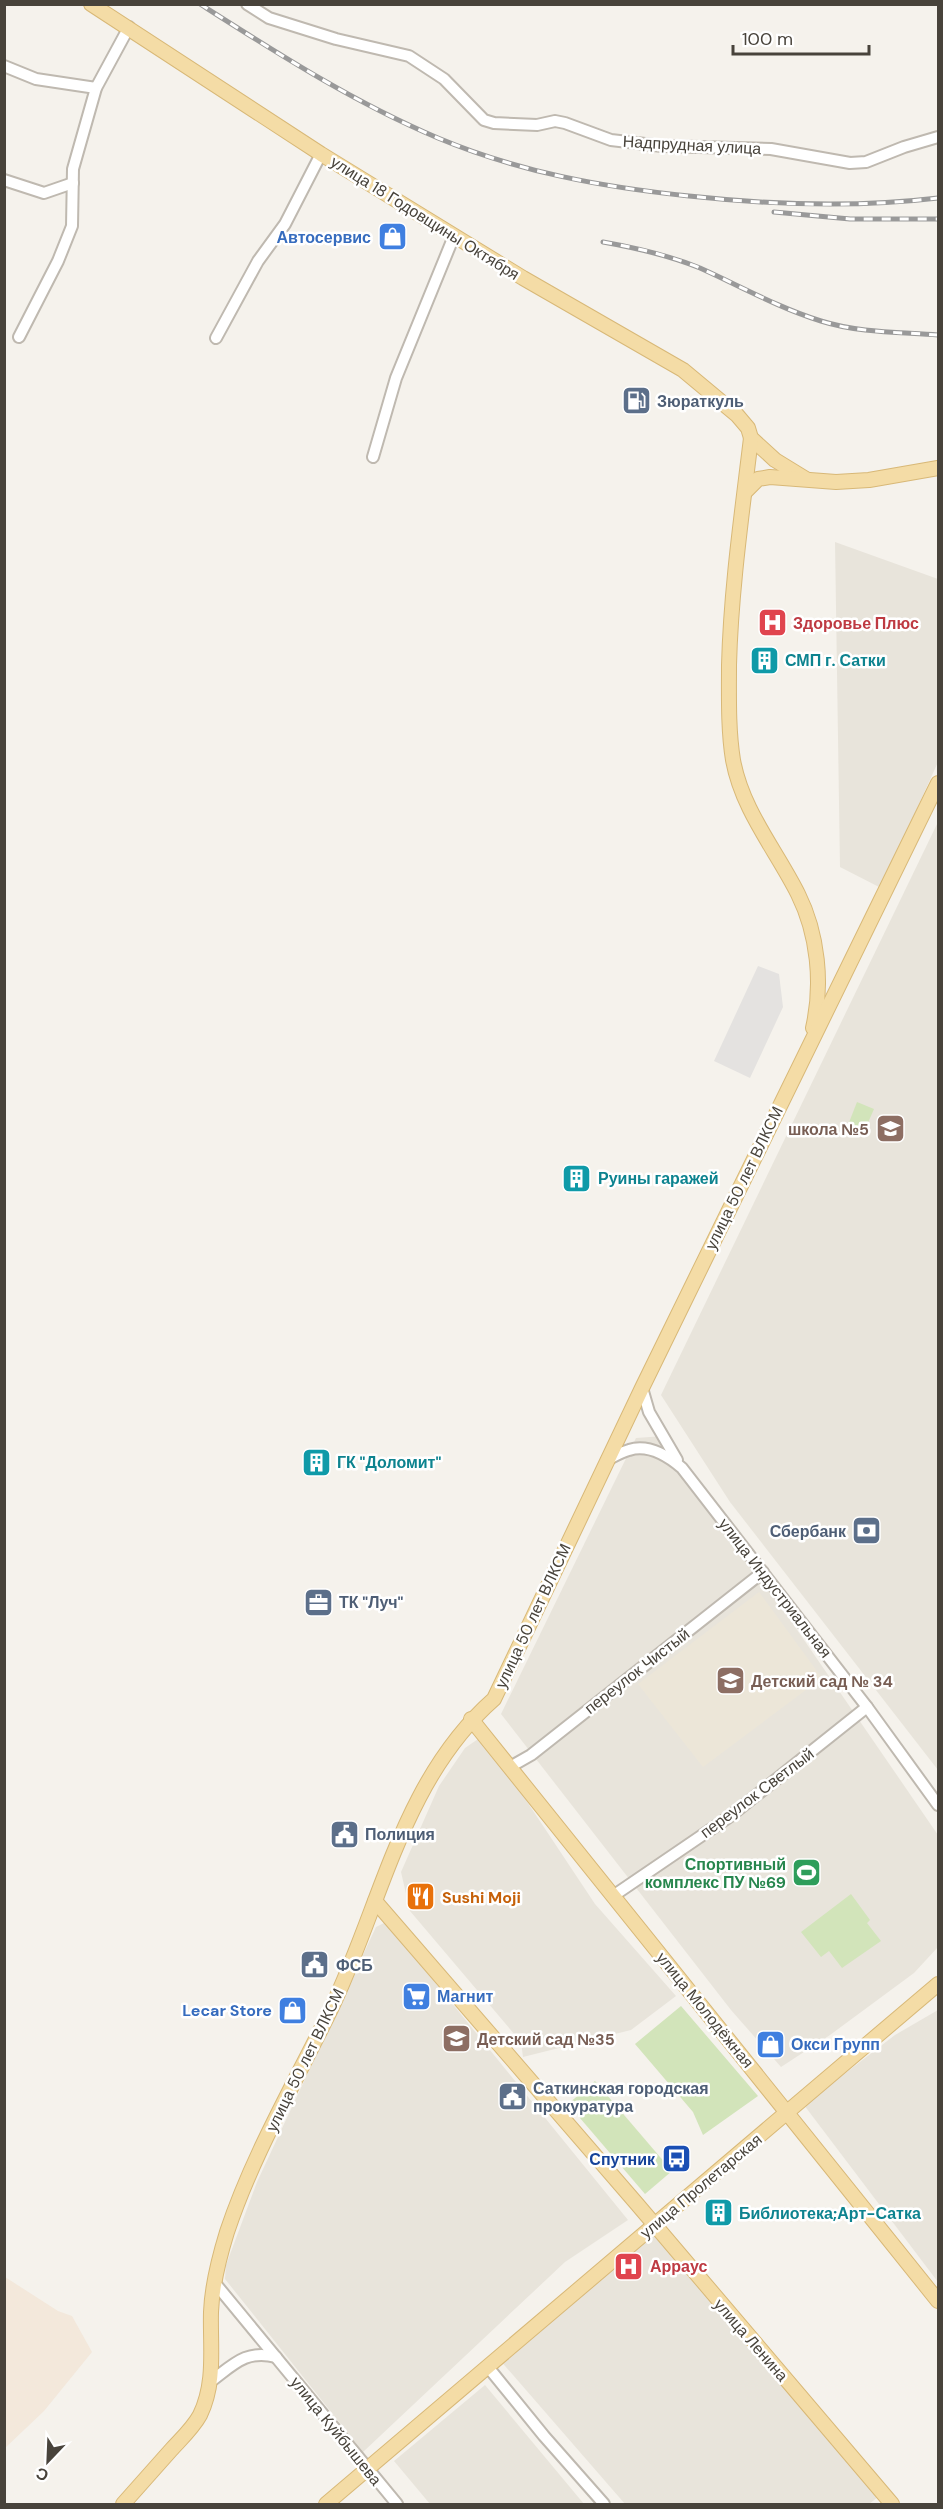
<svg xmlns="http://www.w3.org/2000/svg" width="943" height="2509" font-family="'DM Sans',sans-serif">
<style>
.residential{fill:#e8e4db}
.commercial{fill:#f3e8db}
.education{fill:#ece6d8}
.green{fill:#d2e4ba}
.parking{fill:#e4e2e0}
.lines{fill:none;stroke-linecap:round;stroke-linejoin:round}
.minor-casing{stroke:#bfb9b0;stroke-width:14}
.major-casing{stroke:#d8b877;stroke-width:16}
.minor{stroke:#fff;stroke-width:10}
.major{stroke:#f4dca6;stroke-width:14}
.rail-casing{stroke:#999;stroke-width:5}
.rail{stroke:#fff;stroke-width:3;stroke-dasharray:9;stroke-linecap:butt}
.labels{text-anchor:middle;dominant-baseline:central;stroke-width:5;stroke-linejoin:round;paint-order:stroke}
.street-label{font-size:16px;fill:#48433b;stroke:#fff}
.shop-label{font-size:16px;font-weight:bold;fill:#366cbe;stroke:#fff;text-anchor:end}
.service-label{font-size:16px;font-weight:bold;fill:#4e5e75;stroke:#fff;text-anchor:start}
.health-label{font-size:16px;font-weight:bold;fill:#be3a42;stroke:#fff;text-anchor:start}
.culture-label{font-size:16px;font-weight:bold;fill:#0d838f;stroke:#fff;text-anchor:start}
.education-label{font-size:16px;font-weight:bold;fill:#785e54;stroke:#fff;text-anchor:start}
.leisure-label{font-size:16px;font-weight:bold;fill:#27864d;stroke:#fff;text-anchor:end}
.food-label{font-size:16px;font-weight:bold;fill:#c56008;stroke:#fff;text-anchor:start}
.transit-label{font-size:16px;font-weight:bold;fill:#164399;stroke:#fff;text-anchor:end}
</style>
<rect width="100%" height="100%" fill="#f5f2ec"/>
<g class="residential">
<polygon points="835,542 938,579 938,762 881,888 840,867"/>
<polygon points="938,822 938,1770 730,1502 661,1395"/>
<polygon points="664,1436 938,1835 938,1947 914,1973 830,2035 781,2067 731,2010 501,1714 636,1438"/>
<polygon points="481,1737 486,1740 595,1904 676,1996 631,2030 523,2057 521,2042 410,1911 401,1872 439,1786 465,1748"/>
<polygon points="386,1922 628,2220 565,2262 363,2452 225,2279 226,2265 257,2182 376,1927"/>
<polygon points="938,2010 938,2282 804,2105 895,2035"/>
<polygon points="651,2231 878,2497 869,2504 625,2504 499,2359"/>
<polygon points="485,2385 584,2504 430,2504 394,2461"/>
</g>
<polygon class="commercial" points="5,2277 58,2311 72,2316 92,2352 44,2411 5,2448"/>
<polygon class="education" points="759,1592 822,1678 703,1767 638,1684"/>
<g class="green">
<polygon points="857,1102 874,1109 864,1132 848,1125"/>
<polygon points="851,1894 870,1920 867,1923 881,1941 842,1968 829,1951 821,1957 801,1932"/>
<polygon points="681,2006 758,2096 703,2135 693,2112 635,2044"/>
<polygon points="595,2081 672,2171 645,2194 568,2104"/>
</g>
<polygon class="parking" points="758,966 779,974 783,1007 750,1078 714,1061"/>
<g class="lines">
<defs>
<g id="minor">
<polyline points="247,4 269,18 336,39 409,56 444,79 484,120 494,123 537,125 555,121 565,123 611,140 662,146 771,149 850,163 866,162 904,147 938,137"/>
<polyline points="4,66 36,79 96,88"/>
<polyline points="4,180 44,193 73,183"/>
<polyline points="19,337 58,261 72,226 73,169 96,88 129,27"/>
<polyline points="216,338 258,261 285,224 321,154"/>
<polyline points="373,457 396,378 454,236"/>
<polyline points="642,1388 649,1412 677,1460"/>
<path d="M 607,1460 C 613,1457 621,1452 629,1450 C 648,1444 668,1456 682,1468 L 867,1707 L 938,1805"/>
<polyline points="510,1767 531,1755 763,1572"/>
<polyline points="613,1896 729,1817 867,1707"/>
<polyline points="214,2282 397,2504"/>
<polyline points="488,2367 544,2436 604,2504"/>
<path d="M 210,2382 C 233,2365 246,2349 276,2357"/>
</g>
<g id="major">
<polyline points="91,4 321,154 523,278 683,370 737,415 748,428 751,438 775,460 806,479"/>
<path d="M 751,438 C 742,513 731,589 729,665 C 729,696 728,729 733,760 C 742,810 776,850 798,894 C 818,934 823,984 813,1028"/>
<polyline points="745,492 758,479 770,477 836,482 869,480 938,468"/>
<polyline points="471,1719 938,2301"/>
<polyline points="375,1901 637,2204 892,2504"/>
<path d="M 123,2504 C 139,2486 155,2468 171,2450 C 181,2439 193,2428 200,2415 C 216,2382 210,2347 211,2312 C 212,2285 219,2258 227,2232 C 253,2154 295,2083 331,2009 C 382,1903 402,1780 494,1699 L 642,1388 L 938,783"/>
<polyline points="326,2504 938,1984"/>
</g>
</defs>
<use href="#minor" class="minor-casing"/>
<use href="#major" class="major-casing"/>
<use href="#minor" class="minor"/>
<use href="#major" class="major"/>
<defs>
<g id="rail">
<path d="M 200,4 C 277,53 353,102 438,138 C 519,172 602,187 689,196 C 773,205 854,208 938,198"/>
<polyline points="774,212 850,219 938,219"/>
<path d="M 603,242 C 637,248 668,255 700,268 C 740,286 779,308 821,321 C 859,333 899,332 938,335"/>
</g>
</defs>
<use href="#rail" class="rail-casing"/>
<use href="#rail" class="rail"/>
</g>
<defs>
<symbol id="shop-square" viewBox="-11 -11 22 22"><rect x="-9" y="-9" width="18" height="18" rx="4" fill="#3f7fe0" stroke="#fff"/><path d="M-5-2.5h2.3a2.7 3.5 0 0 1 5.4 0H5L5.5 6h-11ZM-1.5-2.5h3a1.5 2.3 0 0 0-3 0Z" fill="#fff"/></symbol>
<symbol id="fuel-square" viewBox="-11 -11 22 22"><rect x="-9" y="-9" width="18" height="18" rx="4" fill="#5c6f8a" stroke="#fff"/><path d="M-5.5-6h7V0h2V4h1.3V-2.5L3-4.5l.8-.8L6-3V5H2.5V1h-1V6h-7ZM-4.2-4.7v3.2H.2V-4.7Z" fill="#fff"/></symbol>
<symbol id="hospital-square" viewBox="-11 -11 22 22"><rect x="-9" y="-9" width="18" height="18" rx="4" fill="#e0444e" stroke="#fff"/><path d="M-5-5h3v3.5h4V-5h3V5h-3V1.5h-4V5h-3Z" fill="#fff"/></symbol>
<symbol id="building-square" viewBox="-11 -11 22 22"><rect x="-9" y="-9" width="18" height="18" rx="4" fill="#0f9aa8" stroke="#fff"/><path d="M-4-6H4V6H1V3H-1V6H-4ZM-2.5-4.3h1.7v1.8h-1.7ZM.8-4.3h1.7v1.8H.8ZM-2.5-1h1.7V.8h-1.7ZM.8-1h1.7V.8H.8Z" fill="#fff"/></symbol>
<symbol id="school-square" viewBox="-11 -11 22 22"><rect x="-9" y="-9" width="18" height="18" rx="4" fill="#8d6e63" stroke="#fff"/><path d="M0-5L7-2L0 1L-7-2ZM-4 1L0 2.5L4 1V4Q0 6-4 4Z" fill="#fff"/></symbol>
<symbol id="bank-square" viewBox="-11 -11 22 22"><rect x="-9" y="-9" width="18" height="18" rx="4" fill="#5c6f8a" stroke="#fff"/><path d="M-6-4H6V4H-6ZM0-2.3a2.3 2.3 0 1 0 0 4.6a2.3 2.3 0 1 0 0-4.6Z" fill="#fff"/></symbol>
<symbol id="office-square" viewBox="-11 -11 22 22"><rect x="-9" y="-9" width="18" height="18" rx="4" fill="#5c6f8a" stroke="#fff"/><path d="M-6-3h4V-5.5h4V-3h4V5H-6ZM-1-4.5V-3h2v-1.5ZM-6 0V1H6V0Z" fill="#fff"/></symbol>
<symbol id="civic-square" viewBox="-11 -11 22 22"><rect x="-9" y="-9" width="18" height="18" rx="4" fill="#5c6f8a" stroke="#fff"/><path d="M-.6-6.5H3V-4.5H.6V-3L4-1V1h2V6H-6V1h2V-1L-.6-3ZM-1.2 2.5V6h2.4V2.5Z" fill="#fff"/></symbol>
<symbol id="stadium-square" viewBox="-11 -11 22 22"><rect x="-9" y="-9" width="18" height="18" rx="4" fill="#2e9e5b" stroke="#fff"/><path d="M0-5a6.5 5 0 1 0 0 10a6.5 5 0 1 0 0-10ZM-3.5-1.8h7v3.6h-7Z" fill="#fff"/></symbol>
<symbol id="restaurant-square" viewBox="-11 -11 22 22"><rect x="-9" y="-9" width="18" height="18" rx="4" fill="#e8710a" stroke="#fff"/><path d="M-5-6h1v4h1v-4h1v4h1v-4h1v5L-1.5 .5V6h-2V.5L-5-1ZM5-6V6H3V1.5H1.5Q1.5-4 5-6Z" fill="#fff"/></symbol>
<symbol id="supermarket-square" viewBox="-11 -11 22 22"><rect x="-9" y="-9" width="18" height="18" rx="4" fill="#3f7fe0" stroke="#fff"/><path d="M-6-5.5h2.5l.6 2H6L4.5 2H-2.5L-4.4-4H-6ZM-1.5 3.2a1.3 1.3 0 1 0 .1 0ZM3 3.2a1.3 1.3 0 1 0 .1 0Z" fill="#fff"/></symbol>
<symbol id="bus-square" viewBox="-11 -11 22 22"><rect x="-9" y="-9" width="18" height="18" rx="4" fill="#1a4fb4" stroke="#fff"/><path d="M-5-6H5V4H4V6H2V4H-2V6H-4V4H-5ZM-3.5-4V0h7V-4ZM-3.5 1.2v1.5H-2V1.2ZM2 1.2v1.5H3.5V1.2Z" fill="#fff"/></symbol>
</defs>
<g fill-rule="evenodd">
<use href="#shop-square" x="376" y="220" width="33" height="33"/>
<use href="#fuel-square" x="620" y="384" width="33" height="33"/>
<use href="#hospital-square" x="756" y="606" width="33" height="33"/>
<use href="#building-square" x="748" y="644" width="33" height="33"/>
<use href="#school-square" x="874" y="1112" width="33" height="33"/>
<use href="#building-square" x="560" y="1162" width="33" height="33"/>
<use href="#building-square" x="300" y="1446" width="33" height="33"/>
<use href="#bank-square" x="850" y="1514" width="33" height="33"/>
<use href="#office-square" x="302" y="1586" width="33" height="33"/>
<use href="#school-square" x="714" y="1664" width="33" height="33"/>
<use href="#civic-square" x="328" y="1818" width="33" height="33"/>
<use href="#stadium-square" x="790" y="1856" width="33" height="33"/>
<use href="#restaurant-square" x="404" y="1880" width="33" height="33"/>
<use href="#civic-square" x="298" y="1948" width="33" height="33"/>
<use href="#supermarket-square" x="400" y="1980" width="33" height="33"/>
<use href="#shop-square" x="276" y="1994" width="33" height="33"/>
<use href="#school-square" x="440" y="2022" width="33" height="33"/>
<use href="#shop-square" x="754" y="2028" width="33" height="33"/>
<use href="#civic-square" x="496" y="2080" width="33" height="33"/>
<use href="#bus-square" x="660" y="2142" width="33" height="33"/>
<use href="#building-square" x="702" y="2196" width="33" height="33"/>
<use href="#hospital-square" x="612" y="2250" width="33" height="33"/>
</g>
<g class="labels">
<g class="street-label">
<text transform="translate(692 145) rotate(3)">Надпрудная улица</text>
<text transform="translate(425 218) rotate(32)">улица 18 Годовщины Октября</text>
<text transform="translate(744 1178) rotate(-64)">улица 50 лет ВЛКСМ</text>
<text transform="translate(775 1588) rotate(52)">улица Индустриальная</text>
<text transform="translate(533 1616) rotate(-65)">улица 50 лет ВЛКСМ</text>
<text transform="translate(637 1671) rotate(-38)">переулок Чистый</text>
<text transform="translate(757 1793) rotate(-37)">переулок Светлый</text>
<text transform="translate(705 2010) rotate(51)">улица Молодёжная</text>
<text transform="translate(305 2060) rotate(-64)">улица 50 лет ВЛКСМ</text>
<text transform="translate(701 2186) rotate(-40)">улица Пролетарская</text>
<text transform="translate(751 2340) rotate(49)">улица Ленина</text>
<text transform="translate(336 2431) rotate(51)">улица Куйбышева</text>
</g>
<g class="shop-label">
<text x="371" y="237">Автосервис</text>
<text x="437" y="1996" text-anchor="start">Магнит</text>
<text x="272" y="2010">Lecar Store</text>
<text x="791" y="2044" text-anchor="start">Окси Групп</text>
</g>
<g class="service-label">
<text x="657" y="401">Зюраткуль</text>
<text x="846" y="1531" text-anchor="end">Сбербанк</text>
<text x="339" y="1602">ТК "Луч"</text>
<text x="365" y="1834">Полиция</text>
<text x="336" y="1965">ФСБ</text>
<text x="533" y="2088">Саткинская городская<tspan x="533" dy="18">прокуратура</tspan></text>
</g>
<g class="health-label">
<text x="793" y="623">Здоровье Плюс</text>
<text x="650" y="2266">Арраус</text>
</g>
<g class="culture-label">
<text x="785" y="660">СМП г. Сатки</text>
<text x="598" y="1178">Руины гаражей</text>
<text x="337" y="1462">ГК "Доломит"</text>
<text x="739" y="2213">Библиотека;Арт-Сатка</text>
</g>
<g class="education-label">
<text x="869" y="1129" text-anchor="end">школа №5</text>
<text x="751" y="1681">Детский сад № 34</text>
<text x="477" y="2039">Детский сад №35</text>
</g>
<g class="leisure-label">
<text x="786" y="1864">Спортивный<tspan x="786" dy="18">комплекс ПУ №69</tspan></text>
</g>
<g class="food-label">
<text x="442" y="1897">Sushi Moji</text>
</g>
<g class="transit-label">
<text x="655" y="2159">Спутник</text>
</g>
</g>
<rect width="943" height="2509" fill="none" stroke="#48433b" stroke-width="12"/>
<g transform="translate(48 2461) rotate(203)" stroke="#ffffff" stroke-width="4.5" paint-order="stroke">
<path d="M0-4.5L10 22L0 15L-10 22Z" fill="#48433b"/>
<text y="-9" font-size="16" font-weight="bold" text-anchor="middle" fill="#48433b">С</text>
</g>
<path d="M733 45v9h136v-9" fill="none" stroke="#48433b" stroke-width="3"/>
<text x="742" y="45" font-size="18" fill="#48433b" stroke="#ffffff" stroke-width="4.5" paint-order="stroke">100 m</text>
</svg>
